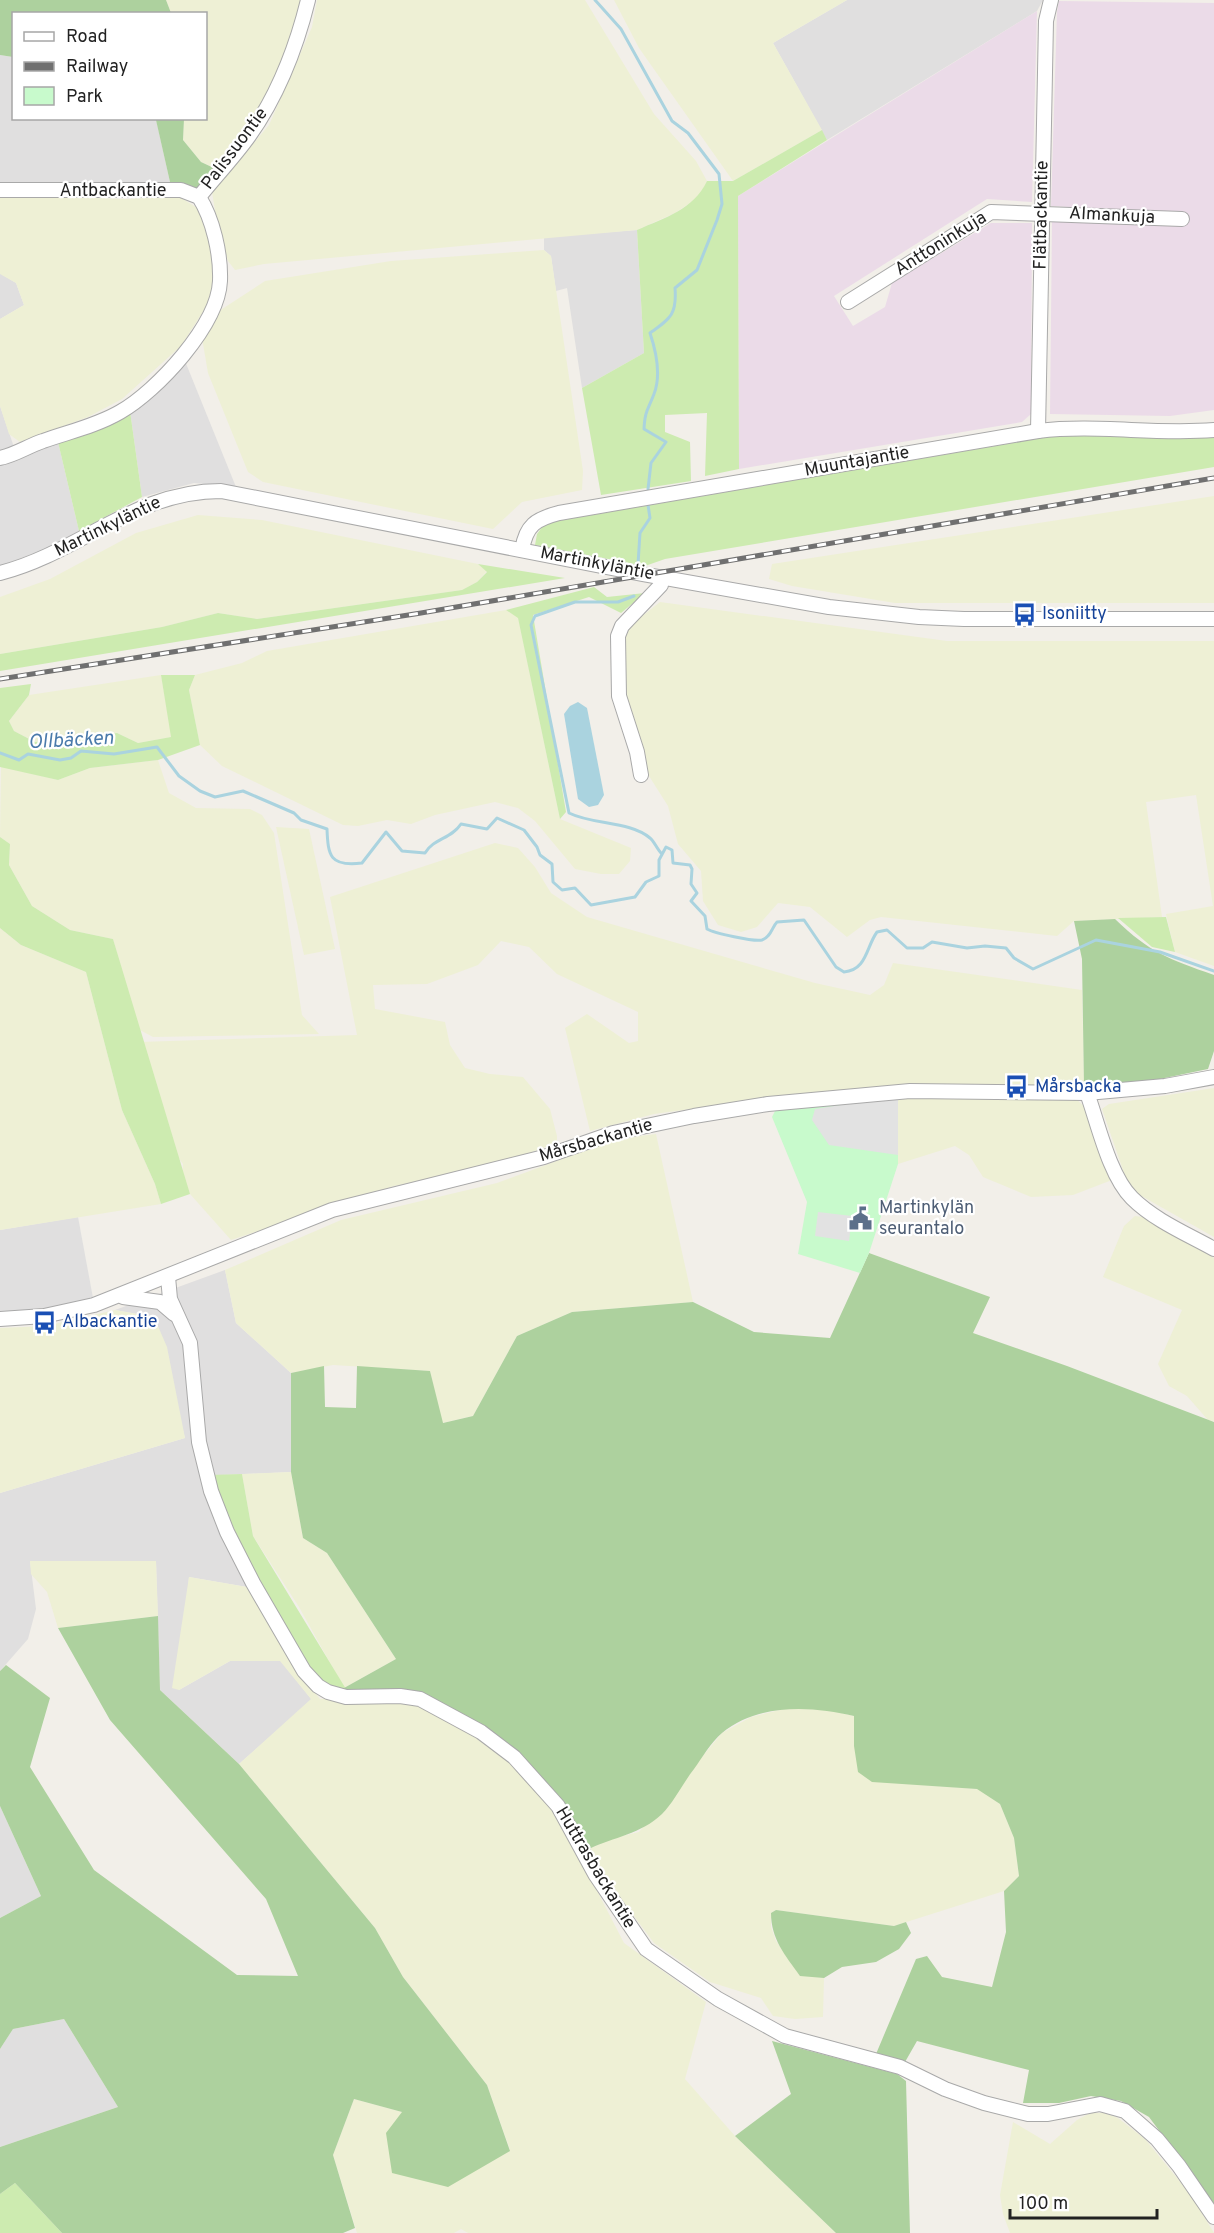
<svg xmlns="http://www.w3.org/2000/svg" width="1214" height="2233" font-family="Overpass,sans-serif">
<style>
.residential{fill:#e0dfdf}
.industrial{fill:#ebdbe8}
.farmland{fill:#eef0d5}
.grass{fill:#cdebb0}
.forest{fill:#add19e}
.park{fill:#c8facc}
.parking{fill:#e2e2e2}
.water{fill:#aad3df}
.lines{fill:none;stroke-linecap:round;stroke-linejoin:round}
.stream{stroke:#aad3df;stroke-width:3}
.minor-casing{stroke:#a9a9a9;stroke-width:16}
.minor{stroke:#fff;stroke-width:14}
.rail-casing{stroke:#707070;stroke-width:5}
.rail{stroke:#fff;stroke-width:3;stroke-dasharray:9;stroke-linecap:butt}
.labels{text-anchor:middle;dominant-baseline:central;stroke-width:4.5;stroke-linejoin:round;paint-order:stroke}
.street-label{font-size:18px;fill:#222;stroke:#fff}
.transit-label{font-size:18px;fill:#164399;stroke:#fff;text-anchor:start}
.service-label{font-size:18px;fill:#4e5e75;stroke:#fff;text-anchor:start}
.water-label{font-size:20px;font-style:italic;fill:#4a7aab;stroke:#fff}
</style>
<rect width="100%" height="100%" fill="#f2efe9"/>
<g class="residential">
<polygon points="847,0 1043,0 1037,11 827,140 773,43"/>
<polygon points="0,55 13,57 14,118 156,119 170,182 110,187 0,187"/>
<polygon points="637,230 644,353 582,388 567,288 556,291 551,256 544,250 544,237"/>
<polygon points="0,273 16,283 24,305 0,319"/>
<polygon points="185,361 236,487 194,483 142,497 130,411"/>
<polygon points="0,406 17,456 58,442 79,531 51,547 0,566"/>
<polygon points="78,1217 93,1298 38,1311 0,1311 0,1230"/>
<polygon points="225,1270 236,1323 291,1373 291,1472 201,1476 247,1587 189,1577 179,1690 230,1661 281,1661 312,1700 239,1764 160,1690 156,1562 30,1561 36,1609 28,1639 0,1671 0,1493 185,1438 154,1317 115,1310"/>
<polygon points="0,1806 41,1896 0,1918"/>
<polygon points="64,2019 118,2107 0,2147 0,2049 13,2029"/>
</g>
<g class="industrial">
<polygon points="1059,1 1214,3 1214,410 1170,416 1050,414 1052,221 1185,226 1184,213 1051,206 1057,12"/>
<polygon points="1037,11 1032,202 987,199 834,296 853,326 885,307 892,283 991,223 1032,223 1031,414 1022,422 739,469 738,196"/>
</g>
<g class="farmland">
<polygon points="166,0 302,0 286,56 265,100 247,132 216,169 201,162 183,140 184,119 206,118 206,14 171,13"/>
<polygon points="317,0 585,0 654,114 696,161 707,181 699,197 675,213 637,230 264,264 235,270 228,261 217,223 212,192 269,125 312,27"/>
<polygon points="614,0 847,0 773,43 822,130 733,181 639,48"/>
<polygon points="0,195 127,199 178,196 199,209 210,244 214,282 206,307 181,346 122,399 88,417 20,442 9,434 0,406 0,319 24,305 16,283 0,274"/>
<polygon points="544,250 551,256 583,471 582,490 522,502 493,529 263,482 248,472 208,373 202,338 216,313 265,281 391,261"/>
<polygon points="1214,496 1214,603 895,603 792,586 769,579 772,564"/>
<polygon points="198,515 262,520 478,564 487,571 477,582 462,590 257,619 218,613 162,627 0,654 0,597 50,579 136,533"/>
<polygon points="660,602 947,641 1214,641 1214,966 1175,952 1166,914 1213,906 1196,795 1146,802 1162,917 1074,921 1057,936 881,917 870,920 847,937 810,907 778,903 757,927 741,932 718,925 703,901 701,871 678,844 668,806 649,776 623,695 622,638 627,628"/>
<polygon points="506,610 518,617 560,819 631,848 630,861 619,874 601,874 575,869 535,821 518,808 495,802 435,815 411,824 387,820 358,826 343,825 222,766 200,745 189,690 195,675 242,663 267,651"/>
<polygon points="161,675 172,737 138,743 117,733 35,742 14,731 9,721 29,695"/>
<polygon points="158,760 169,793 196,808 250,809 262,815 274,833 302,1015 319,1034 153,1037 138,1029 113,939 70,930 32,906 9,865 10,844 0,837 1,766 58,780 90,768"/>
<polygon points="276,827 309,829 335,949 304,955"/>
<polygon points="495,843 518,848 535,867 551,893 587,917 815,983 870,995 884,985 893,963 1082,990 1084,1086 908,1085 771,1098 654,1114 590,1131 565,1028 587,1014 629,1043 638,1041 638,1012 557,974 529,947 501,941 478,965 427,984 373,985 375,1009 445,1022 450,1045 465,1068 490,1074 523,1077 550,1109 557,1136 557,1143 498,1164 394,1186 231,1240 182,1185 183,1164 154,1126 139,1042 357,1035 330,897"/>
<polygon points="0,928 21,945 86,972 122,1110 155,1184 161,1204 0,1230"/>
<polygon points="1214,1088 1214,1237 1138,1194 1126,1179 1102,1109 1109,1104"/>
<polygon points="898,1096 1074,1097 1086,1108 1112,1180 1073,1195 1031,1197 983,1177 969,1155 955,1146 898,1164"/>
<polygon points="656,1134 693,1302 572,1312 517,1336 473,1416 442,1423 430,1371 333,1365 291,1373 236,1323 225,1270 341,1220 497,1183 616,1139"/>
<polygon points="1135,1216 1150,1218 1214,1258 1214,1421 1208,1420 1187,1396 1169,1386 1158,1364 1182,1310 1103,1277 1124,1226"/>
<polygon points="115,1310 154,1317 167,1347 185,1438 0,1493 0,1328 46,1326"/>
<polygon points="291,1472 303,1538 327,1553 396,1659 344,1688 299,1607 253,1536 242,1474"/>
<polygon points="30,1561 156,1561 158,1616 58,1628 47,1592 31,1574"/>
<polygon points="189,1577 247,1587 295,1667 320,1699 398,1698 442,1714 512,1761 544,1795 562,1823 624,1943 706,2002 685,2079 735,2136 836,2233 468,2233 461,2229 454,2233 357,2233 333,2155 354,2099 402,2112 510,2150 487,2085 403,1977 375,1928 239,1764 311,1699 280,1661 230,1661 179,1690 172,1688"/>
<polygon points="821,1708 854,1716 854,1746 872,1781 978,1789 1000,1804 1014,1838 1019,1876 1004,1891 894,1926 776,1910 771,1913 771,1927 776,1941 800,1975 824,1978 823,2017 795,2019 773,2016 761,1998 710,1982 654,1943 606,1879 589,1849 609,1839 639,1832 722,1733 751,1717 784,1709"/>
<polygon points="1090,2113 1105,2113 1118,2118 1145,2139 1191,2195 1214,2233 1010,2233 1003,2214 1000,2195 1013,2122 1050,2144 1077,2120"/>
</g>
<g class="grass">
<path d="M 822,130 L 827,140 L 738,196 L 739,469 L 705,476 L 707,413 L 665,415 L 665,432 L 690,442 L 691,481 L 601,495 L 582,388 L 644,353 L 637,230 C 666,217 693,210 707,181 L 733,181 Z"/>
<polygon points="130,411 142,497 79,531 58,442"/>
<polygon points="1059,435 1214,436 1214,467 665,559 645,566 535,545 537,534 545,523"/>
<polygon points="478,564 565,578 0,671 0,654 162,627 218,613 257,619 462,590 477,582 487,572"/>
<polygon points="594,587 607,597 645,593 621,613 589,597 533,615 566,812 560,819 518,618 506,610"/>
<polygon points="161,675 195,675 189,690 200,745 158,760 90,768 58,780 0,767 0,688 31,684 29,695 9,721 14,731 35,742 117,733 138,743 171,737"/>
<polygon points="0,837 10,844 9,865 32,906 70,930 113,939 190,1194 161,1204 155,1184 122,1110 86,972 21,945 0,928"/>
<polygon points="1166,917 1175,952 1152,947 1118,918"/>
<polygon points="242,1474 253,1536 349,1694 330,1689 305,1665 231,1530 209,1475"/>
<polygon points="15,2183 62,2233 0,2233 0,2194"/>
</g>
<g class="forest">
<polygon points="0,0 166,0 171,13 14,14 13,57 0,55"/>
<polygon points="151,119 184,119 183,140 201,162 216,169 204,186 196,190 170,182 156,120"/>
<path d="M 1115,919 C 1150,953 1169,959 1214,975 L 1214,1051 L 1208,1069 L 1155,1080 L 1084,1086 L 1082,959 L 1074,921 Z"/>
<path d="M 869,1253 L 990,1297 L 973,1333 L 1067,1366 L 1214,1422 L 1214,2204 L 1149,2117 L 1121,2101 L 1091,2096 L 1059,2103 L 1023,2103 L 1029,2070 L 917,2041 L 905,2062 L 876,2054 L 916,1959 L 927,1956 L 942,1977 L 992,1987 L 1006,1932 L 1004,1891 L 1019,1876 L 1014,1838 L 1000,1804 L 977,1789 L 872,1782 L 858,1772 L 854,1746 L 854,1716 C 811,1706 759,1703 722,1733 C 711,1742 702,1758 694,1769 C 683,1783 674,1802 662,1814 C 641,1834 614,1837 589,1849 L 550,1790 L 445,1707 L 349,1694 L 344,1688 L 396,1659 L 327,1553 L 303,1538 L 291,1472 L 291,1373 L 324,1366 L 325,1407 L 356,1408 L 357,1366 L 430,1371 L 443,1423 L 473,1416 L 517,1336 L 572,1312 L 693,1302 L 754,1332 L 830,1338 Z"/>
<polygon points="158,1616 160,1690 239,1764 375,1928 403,1977 487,2085 510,2151 448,2187 392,2173 386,2133 402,2112 354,2099 333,2155 355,2228 343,2233 62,2233 15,2183 0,2194 0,2147 118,2107 64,2019 13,2029 0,2049 0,1918 41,1896 0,1806 0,1671 6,1665 50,1698 30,1767 94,1870 237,1975 298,1976 266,1899 110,1720 58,1628"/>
<path d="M 776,1910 L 894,1926 L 906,1922 L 911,1933 L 899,1949 L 876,1962 L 842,1967 L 824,1978 L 800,1976 C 785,1955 771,1939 771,1913 Z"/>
<polygon points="772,2041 897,2074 906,2081 910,2233 836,2233 735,2136 791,2094"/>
</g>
<polygon class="park" points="898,1096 898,1164 869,1253 860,1273 798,1254 807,1202 772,1117 777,1107"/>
<g class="parking">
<polygon points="898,1096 898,1155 829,1145 812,1120 815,1109"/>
<polygon points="818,1212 852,1216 849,1241 815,1236"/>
</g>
<polygon class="water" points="578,702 587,708 604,795 598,805 589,807 578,799 564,714 570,706"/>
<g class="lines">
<g class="stream">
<path d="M 595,0 L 621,29 L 672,121 L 688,133 L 719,174 L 722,204 L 717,220 L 697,270 L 675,288 C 677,314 671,318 650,333 C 656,351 661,376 654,394 C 648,410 645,410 644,429 L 666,442 L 651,463 L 648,489"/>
<polyline points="638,564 640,533 650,518 648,505"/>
<path d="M 634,596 L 618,602 L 575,602 L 535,616 L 531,625 L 569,813 C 593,825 630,821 650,838 C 654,841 657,849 661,853"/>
<path d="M 0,753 L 19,760 L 28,754 L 60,760 L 71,758 L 81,751 L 114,754 L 157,747 L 179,776 L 200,791 L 215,797 L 243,791 L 294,813 L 301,820 L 327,829 C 328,856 330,867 362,863 L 386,832 L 402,851 L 425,853 C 434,838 451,839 461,824 L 487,829 L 497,818 L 524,830 L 537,847 L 540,855 L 552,864 L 553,882 L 562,890 L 575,888 L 591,905 L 635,897 L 646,882 L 659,876 L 659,860 L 666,847 L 672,850 L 673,863 L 690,865 L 692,869 L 691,884 L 697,893 L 691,901 L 705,916 L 707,929 C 714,933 754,942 762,940 C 771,937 772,927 777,922 L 804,920 L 836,967 L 844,972 C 867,970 866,947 877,932 L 887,930 L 907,948 L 923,948 L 932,942 L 967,948 L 985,946 L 1006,948 L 1014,958 L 1033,969 L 1096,940 L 1160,952 L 1214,971"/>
</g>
<defs>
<g id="minor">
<path d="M 0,190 L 181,190 L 199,197 C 213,219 221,254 220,281 C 218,325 157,391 120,412 C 96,426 68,432 43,441 C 28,446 15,455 0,458"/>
<path d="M 199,197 C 215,177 234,157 249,136 C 278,95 296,49 308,0"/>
<polyline points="848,302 991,212 1182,219"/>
<polyline points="1038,431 1046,21 1051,0"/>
<path d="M 522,550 C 526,525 536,519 559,513 L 1038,431 C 1097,424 1155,435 1214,430"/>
<path d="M 0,573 C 81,552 134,491 221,491 L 642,574 L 829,607 L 919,617 L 964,619 L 1214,619"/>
<polyline points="641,775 637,752 619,696 618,636 622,626 661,585 662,577"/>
<path d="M 1087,1093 C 1098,1123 1109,1175 1132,1198 C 1154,1220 1187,1234 1214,1249"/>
<polyline points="168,1277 170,1299 190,1343 199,1442 211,1491 227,1532 253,1583 304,1671 318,1686 328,1692 346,1697 400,1696 420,1699 481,1732 514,1757 558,1806 595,1874 646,1949 718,1999 785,2036 900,2067 945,2089 984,2103 1028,2114 1048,2114 1100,2104 1125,2111 1157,2139 1179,2166 1214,2217"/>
<polyline points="123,1297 160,1302 174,1314"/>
<polyline points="0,1319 44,1316 94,1305 332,1210 544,1157 613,1133 694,1116 768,1104 910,1091 1087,1093 1165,1086 1214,1077"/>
</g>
</defs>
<use href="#minor" class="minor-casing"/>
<use href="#minor" class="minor"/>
<defs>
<polyline id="rail" points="0,679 421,613 1214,478"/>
</defs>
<use href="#rail" class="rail-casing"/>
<use href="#rail" class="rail"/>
</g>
<defs>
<symbol id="bus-bare" viewBox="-9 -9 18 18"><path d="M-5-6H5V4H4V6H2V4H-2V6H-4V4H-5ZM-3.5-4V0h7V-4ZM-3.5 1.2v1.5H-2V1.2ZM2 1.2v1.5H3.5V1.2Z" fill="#1a4fb4" stroke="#fff" stroke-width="2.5" paint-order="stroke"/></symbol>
<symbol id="civic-bare" viewBox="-9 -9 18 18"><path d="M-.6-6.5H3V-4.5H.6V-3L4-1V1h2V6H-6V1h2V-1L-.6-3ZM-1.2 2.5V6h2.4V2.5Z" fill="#5c6f8a" stroke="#fff" stroke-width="2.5" paint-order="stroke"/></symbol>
</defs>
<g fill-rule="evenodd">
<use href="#bus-bare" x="1008" y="598" width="33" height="33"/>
<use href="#bus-bare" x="1000" y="1070" width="33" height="33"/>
<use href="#civic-bare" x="844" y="1202" width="33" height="33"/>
<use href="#bus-bare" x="28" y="1306" width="33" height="33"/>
</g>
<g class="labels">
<g class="street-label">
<text transform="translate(235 149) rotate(-53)">Palissuontie</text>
<text x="113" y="191">Antbackantie</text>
<text transform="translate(1042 215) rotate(-89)">Flätbackantie</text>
<text transform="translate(1112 216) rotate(3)">Almankuja</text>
<text transform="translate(941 244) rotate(-32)">Anttoninkuja</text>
<text transform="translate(857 462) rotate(-10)">Muuntajantie</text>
<text transform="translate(108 527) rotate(-26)">Martinkyläntie</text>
<text transform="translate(597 564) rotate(11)">Martinkyläntie</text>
<text transform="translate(596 1141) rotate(-16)">Mårsbackantie</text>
<text transform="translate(595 1868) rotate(59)">Huttrasbackantie</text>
</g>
<g class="transit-label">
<text x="1042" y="614">Isoniitty</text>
<text x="1035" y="1087">Mårsbacka</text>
<text x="62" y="1322">Albackantie</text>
</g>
<g class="service-label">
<text x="879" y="1208">Martinkylän<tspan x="879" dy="21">seurantalo</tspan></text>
</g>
<g class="water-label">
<text transform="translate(71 741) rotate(-3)">Ollbäcken</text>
</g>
</g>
<rect x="12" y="12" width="195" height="108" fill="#ffffff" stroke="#a7a7a7" stroke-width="1.5"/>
<rect x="24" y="32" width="30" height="9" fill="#ffffff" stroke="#a7a7a7" stroke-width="1.5"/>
<text x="66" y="42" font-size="18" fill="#222222">Road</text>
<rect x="24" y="62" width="30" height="9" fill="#707070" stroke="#a7a7a7" stroke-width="1.5"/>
<text x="66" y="72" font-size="18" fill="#222222">Railway</text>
<rect x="24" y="87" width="30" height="18" fill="#c8facc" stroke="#a7a7a7" stroke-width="1.5"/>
<text x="66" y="102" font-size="18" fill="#222222">Park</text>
<path d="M1010 2209v9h147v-9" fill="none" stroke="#222222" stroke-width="3"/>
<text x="1019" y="2209" font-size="18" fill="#222222" stroke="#ffffff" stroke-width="4.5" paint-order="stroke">100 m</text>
</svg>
